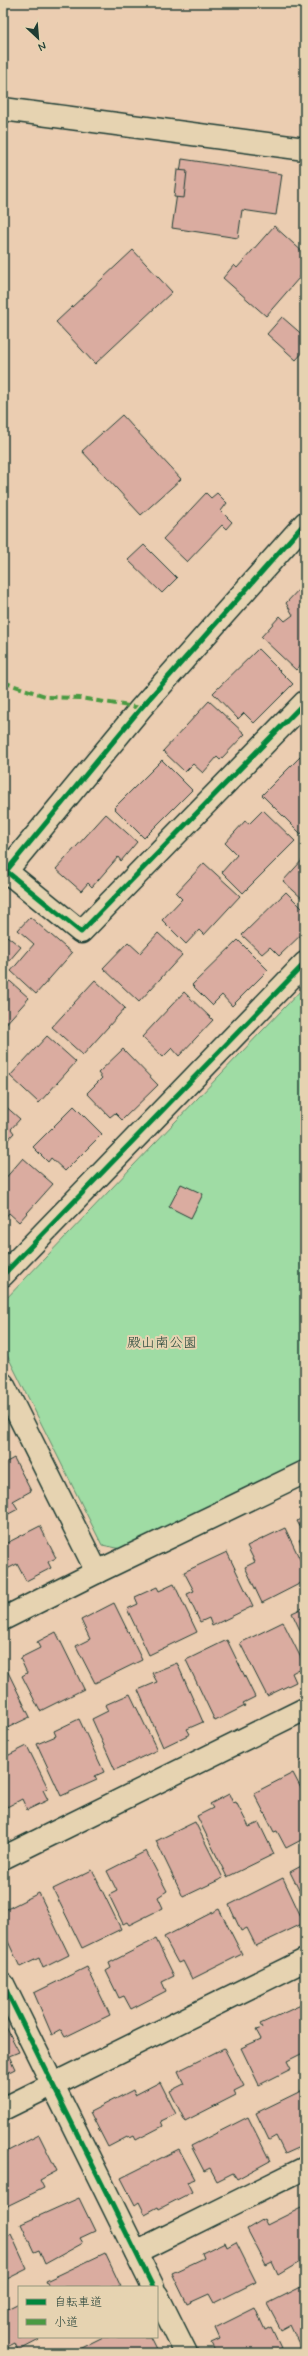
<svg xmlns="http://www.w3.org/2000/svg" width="308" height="2356" font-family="Mynerve,'Klee One',sans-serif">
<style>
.green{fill:#9fdca4;stroke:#5f8c6c}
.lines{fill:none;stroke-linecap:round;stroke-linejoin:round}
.stream{stroke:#5e9b9c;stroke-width:11}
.building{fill:#daaca0;stroke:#1f3d34}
.minor-casing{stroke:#1f3d34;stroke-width:25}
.minor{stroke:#e6d3b1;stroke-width:22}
.quiet{stroke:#4a9a42;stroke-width:4;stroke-dasharray:8 4;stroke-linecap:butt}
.cycleway-casing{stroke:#e6d3b1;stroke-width:8}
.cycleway{stroke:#00873e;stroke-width:5}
.labels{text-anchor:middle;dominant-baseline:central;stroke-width:4;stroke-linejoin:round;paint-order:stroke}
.park-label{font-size:14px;fill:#25453a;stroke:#e6d3b1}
</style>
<rect width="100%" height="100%" fill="#ebcdb1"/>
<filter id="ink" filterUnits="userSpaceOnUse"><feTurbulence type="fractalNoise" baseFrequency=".025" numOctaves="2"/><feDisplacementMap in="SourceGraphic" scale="8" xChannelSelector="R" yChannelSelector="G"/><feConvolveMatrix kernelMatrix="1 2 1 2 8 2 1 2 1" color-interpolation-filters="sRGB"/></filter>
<g filter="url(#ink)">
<polygon class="green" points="305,986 305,1459 122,1549 102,1545 3,1347 3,1302"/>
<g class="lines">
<polyline class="stream" points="303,3 305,5"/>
</g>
<g class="building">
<polygon points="182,159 282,174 276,215 242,210 238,238 172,228"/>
<polygon points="177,170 187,171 184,198 174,197"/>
<polygon points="274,226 305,254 305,271 266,316 223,278 234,265 237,268"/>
<polygon points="133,250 172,292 95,364 56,322"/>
<polygon points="282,317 305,337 305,350 296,360 267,334"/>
<polygon points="122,415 181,479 141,515 82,451"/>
<polygon points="206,493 211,498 217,493 227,503 221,511 232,522 226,529 222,525 187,562 163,539"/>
<polygon points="144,545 177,578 162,593 128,560"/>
<polygon points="302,586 305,590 305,660 296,670 261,637 280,616 285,621 293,615 286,603"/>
<polygon points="258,649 293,684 254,723 244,713 238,719 213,693"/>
<polygon points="209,701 245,734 220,760 217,757 203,773 193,764 185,772 163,751"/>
<polygon points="305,752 305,829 301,834 262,795"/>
<polygon points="162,760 192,790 144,838 114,808"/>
<polygon points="263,810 295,841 243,893 222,872 237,855 225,843 245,821 249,824"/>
<polygon points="106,814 137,842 121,861 118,857 92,887 88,883 81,891 56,869"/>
<polygon points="305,857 305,901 283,881"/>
<polygon points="204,863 240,896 204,935 199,930 186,944 162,920 182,899 176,893"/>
<polygon points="286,892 305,911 305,931 279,956 270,947 262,954 242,935"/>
<polygon points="30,917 72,953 36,994 11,971 34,944 18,930"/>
<polygon points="3,933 21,947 3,968"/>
<polygon points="158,933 182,955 139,1002 103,968 128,942 140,953"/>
<polygon points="238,940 268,970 232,1006 222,995 212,1005 192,985"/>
<polygon points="3,975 29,998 3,1027"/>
<polygon points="95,980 125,1008 83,1055 52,1027"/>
<polygon points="184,992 213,1020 179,1056 172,1048 163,1057 142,1037"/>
<polygon points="47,1036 76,1062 39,1103 10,1076"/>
<polygon points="123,1049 158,1085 122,1120 115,1113 110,1117 87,1093 102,1078 98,1073"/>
<polygon points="3,1104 20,1119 11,1129 14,1133 3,1145"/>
<polygon points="74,1106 102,1134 65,1171 51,1158 48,1162 33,1147"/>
<polygon points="23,1158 53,1184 19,1222 9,1213 3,1220 3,1181"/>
<polygon points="181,1184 203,1194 191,1218 169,1207"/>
<polygon points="14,1458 31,1491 13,1501 18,1509 3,1517 3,1464"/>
<polygon points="305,1516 305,1536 297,1521"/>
<polygon points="40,1526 56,1558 48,1562 51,1568 26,1581 17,1564 7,1569 3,1561 3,1545"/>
<polygon points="285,1528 305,1570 305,1581 262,1603 245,1567 255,1562 247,1546"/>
<polygon points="305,1537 305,1552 299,1540"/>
<polygon points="227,1552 253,1606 212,1626 209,1618 200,1622 187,1594 194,1591 184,1572"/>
<polygon points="174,1584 197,1632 149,1655 127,1609 138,1604 135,1597 157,1587 159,1591"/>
<polygon points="114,1603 142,1660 95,1683 76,1646 90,1639 81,1620"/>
<polygon points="305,1607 305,1641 292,1613"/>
<polygon points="283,1622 305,1666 292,1673 296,1682 267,1696 240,1643"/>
<polygon points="56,1632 84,1689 40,1711 22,1676 27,1673 20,1658 40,1648 37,1642"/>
<polygon points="227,1640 255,1697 243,1703 245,1706 215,1721 186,1660"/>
<polygon points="177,1663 203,1722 187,1729 190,1734 163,1747 138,1690 157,1682 152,1673"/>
<polygon points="4,1664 30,1717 3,1730 3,1665"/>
<polygon points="130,1694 157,1750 115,1770 92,1719 108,1711 105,1705"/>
<polygon points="79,1719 104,1772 95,1776 97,1780 61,1796 37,1744 56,1736 54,1731"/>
<polygon points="27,1746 48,1788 43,1790 48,1800 27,1810 22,1799 7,1807 3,1799 3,1758"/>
<polygon points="305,1759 305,1770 300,1761"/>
<polygon points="293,1773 305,1796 305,1838 286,1848 277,1831 274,1832 254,1793"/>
<polygon points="229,1794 233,1803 236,1802 249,1827 259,1823 274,1854 227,1877 197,1816 213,1808 210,1804"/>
<polygon points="195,1822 223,1878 183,1897 156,1841"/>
<polygon points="146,1851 167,1891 158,1897 163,1908 129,1925 127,1922 123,1924 109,1895 117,1891 107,1871"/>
<polygon points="305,1864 305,1897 303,1898 290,1872"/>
<polygon points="92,1870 121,1929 82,1948 53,1889"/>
<polygon points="283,1878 304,1923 256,1946 247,1928 241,1931 229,1905"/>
<polygon points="39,1893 69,1955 43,1968 39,1958 20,1967 3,1931 3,1911"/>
<polygon points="219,1909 242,1954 192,1979 183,1961 178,1963 164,1937"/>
<polygon points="156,1939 174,1976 162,1982 166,1991 131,2009 124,1996 119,1998 106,1971 111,1968 109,1963"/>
<polygon points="87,1967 110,2015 65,2037 61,2030 52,2035 34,1993"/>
<polygon points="301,2005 305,2014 305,2052 287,2061 291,2069 259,2085 241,2048 261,2039 256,2030 262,2028 260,2024"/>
<polygon points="4,2023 19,2052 9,2056 15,2069 3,2075"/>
<polygon points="224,2048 244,2086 234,2091 236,2095 185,2121 170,2091 184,2084 178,2071"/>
<polygon points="160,2082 176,2114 161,2121 163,2126 136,2140 134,2136 130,2138 129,2136 108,2147 90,2112 133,2090 135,2095"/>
<polygon points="305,2089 305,2145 285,2154 276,2136 269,2140 256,2113"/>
<polygon points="248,2117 270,2161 237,2179 233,2173 217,2181 210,2168 204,2171 191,2146"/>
<polygon points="39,2135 57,2171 40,2180 44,2188 7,2206 3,2198 3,2160 7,2158 4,2153"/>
<polygon points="179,2149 195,2179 187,2182 192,2192 159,2209 158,2207 145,2214 139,2202 135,2205 121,2178"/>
<polygon points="79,2198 95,2231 80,2238 83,2243 45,2264 39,2250 34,2252 21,2224"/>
<polygon points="305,2206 305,2259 278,2275 272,2262 266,2265 247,2229 264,2219 267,2225"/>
<polygon points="11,2234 27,2269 3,2281 3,2238"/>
<polygon points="225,2242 227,2247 236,2242 256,2282 214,2303 209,2294 187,2304 172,2273 204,2258 202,2253"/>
<polygon points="105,2253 121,2287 49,2287 46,2281"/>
<polygon points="305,2285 305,2341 299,2344 290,2325 281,2330 267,2304"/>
<polygon points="19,2303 19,2337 37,2337 39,2340 18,2351 15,2343 3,2349 3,2311"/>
<polygon points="255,2308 265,2330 271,2327 281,2348 270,2353 216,2353 211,2343 220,2339 215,2328"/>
<polygon points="103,2337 150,2337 156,2349 148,2353 78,2353 77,2350"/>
</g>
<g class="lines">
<defs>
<g id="minor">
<polyline points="3,109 305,149"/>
<polyline points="6,871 81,932 305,702"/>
<polyline points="3,875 141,708 305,523"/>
<polyline points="3,1275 305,963"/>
<polyline points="3,1384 97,1572"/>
<polyline points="3,1619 97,1572 305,1472"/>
<polyline points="3,1858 305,1709"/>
<polyline points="3,1984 153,2287"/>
<polyline points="3,2109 305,1960"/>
<polyline points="136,2252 305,2168"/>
<polyline points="157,2295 186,2353"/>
</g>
</defs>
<use href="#minor" class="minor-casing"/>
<use href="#minor" class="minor"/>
<polyline class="quiet" points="3,682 48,697 80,698 141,708"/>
<defs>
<g id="cycleway">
<polyline points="6,871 81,932 305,702"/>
<polyline points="3,875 141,708 305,523"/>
<polyline points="3,1275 305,963"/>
<polyline points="3,1984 153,2287"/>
</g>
</defs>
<use href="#cycleway" class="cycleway-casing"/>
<use href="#cycleway" class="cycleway"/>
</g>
</g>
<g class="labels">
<g class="park-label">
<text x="162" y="1343">殿山南公園</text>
</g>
</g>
<rect width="308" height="2356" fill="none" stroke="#e6d3b1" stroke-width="16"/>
<rect x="8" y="8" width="292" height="2340" fill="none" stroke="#1f3d34" stroke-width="1.5" filter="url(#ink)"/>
<rect x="18" y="2286" width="140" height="52" fill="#e6d3b1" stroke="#96977f"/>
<rect x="26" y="2299" width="20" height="6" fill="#00873e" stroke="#96977f"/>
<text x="54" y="2306" font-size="12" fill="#1f3d34">自転車道</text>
<rect x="26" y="2319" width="20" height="6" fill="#4a9a42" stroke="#96977f"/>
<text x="54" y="2326" font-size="12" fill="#1f3d34">小道</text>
<g transform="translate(38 38) rotate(154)" stroke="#e6d3b1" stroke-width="3" paint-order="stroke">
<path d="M0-3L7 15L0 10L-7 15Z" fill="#1f3d34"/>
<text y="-6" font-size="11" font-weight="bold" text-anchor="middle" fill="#1f3d34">N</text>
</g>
</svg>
